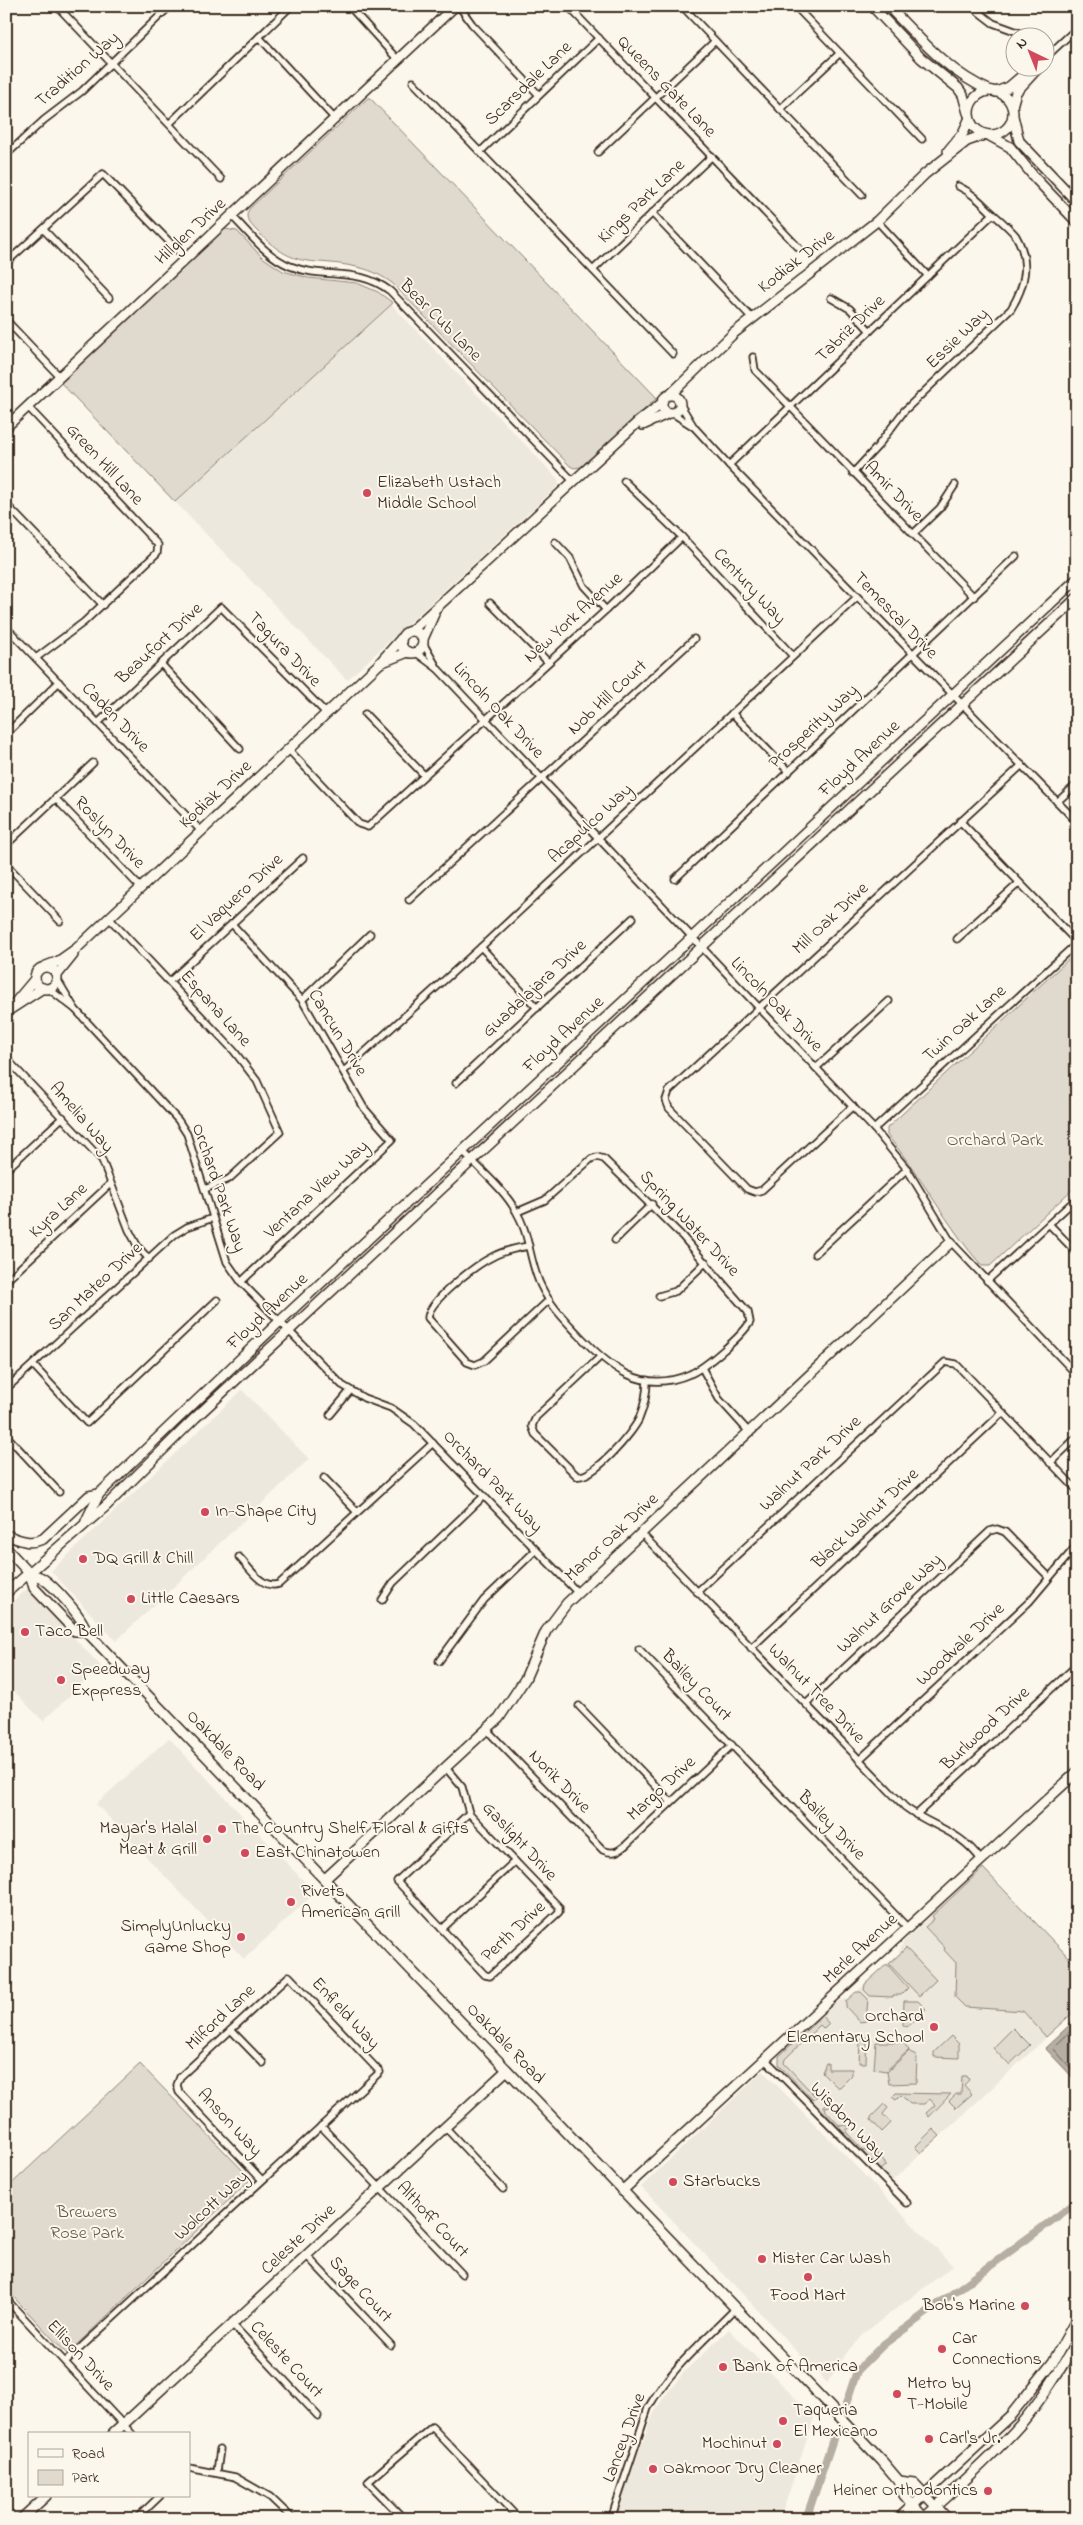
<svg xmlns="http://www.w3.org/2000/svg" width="1083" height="2525" font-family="'Indie Flower',sans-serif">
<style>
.built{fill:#ede8dd}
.green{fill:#dfd9ce;stroke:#8d8276}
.water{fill:#b6aea2;stroke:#85796d}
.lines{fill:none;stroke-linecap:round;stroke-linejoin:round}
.shore{stroke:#6c5f53;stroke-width:1}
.canal{stroke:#b6aea2;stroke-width:8}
.street-casing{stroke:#3b2a1e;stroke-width:9}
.secondary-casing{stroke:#3b2a1e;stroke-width:12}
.street{stroke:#fbf7ec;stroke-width:5.5}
.secondary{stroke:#fbf7ec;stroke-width:9}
.poi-dot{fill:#d1495b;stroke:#fbf7ec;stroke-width:2}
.labels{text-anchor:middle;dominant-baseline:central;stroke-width:4;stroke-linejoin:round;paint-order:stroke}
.street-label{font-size:18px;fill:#3b2a1e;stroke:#fbf7ec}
.poi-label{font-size:18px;fill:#3b2a1e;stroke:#fbf7ec;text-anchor:start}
.park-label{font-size:18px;fill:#64564a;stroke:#fbf7ec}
</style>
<rect width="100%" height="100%" fill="#fbf7ec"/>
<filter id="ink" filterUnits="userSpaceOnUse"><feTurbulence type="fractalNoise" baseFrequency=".02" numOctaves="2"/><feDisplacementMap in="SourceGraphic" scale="10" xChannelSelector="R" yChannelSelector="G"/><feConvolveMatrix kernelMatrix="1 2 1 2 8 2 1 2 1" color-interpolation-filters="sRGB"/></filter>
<g filter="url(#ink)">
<g class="built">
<polygon points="391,304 558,479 559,485 347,680 175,502"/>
<polygon points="242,1390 309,1459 116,1641 51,1571"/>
<polygon points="27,1589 101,1666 43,1721 6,1683 6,1608"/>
<polygon points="169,1738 315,1893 244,1959 96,1804"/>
<polygon points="983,1868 1077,1966 1077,2009 891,2182 779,2065 779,2056 837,2002 851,1997 899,1953 903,1942"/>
<polygon points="763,2071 953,2266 864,2333 848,2351 827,2383 641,2187"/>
<polygon points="729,2329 814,2418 780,2519 614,2519 653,2415 663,2398 685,2371"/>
</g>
<g class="green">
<path d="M 369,97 L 657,398 L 581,467 L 574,468 L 570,466 L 392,283 C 382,276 373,271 361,268 C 308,255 298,274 254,228 C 248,221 244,216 250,208 Z"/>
<polygon points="225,229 237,231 262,257 283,271 309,278 357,283 378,292 393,303 175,502 60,382"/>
<path d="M 1071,957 L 1077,957 L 1077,1185 L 990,1266 L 982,1266 C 946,1225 922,1176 887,1135 L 887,1128 Z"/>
<polygon points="983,1868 1077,1966 1077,2009 1046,2037 1023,2011 965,2007 955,1997 956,1963 944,1950 945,1948 925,1927 934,1919 932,1916"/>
<polygon points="906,1948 936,1980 919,1996 889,1964"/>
<polygon points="887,1964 908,1988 901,1995 893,1995 893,1997 870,1996 864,1990 865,1984"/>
<polygon points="856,1992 861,1992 868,1999 866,2021 860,2022 846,2007 846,2001"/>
<polygon points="904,2001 918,2001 926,2009 907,2027 903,2025"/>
<polygon points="822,2016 829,2024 824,2029 820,2025 785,2059 784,2063 814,2095 819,2092 820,2093 813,2100 779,2065 779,2056"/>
<polygon points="1013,2028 1030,2045 1009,2065 993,2048"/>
<polygon points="864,2036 867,2038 866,2063 859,2063 860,2041"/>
<polygon points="951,2036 959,2044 959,2058 934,2057 934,2052"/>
<polygon points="876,2042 903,2042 909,2050 886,2071 874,2069"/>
<polygon points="909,2051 917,2057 916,2083 889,2084 887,2072"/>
<polygon points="826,2063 828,2063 828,2069 852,2069 852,2075 840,2087 837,2087 822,2072"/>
<polygon points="140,2064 251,2179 67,2354 6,2289 6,2189"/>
<polygon points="962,2076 967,2076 969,2080 964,2085 972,2094 956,2108 949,2101 956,2094 961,2094"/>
<polygon points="896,2093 951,2094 929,2117 926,2113 935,2105 930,2099 924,2104 910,2104 901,2095 896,2100 892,2097"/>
<polygon points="828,2102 830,2106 825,2107 826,2111 840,2126 846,2125 850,2128 846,2130 847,2133 864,2151 873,2149 885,2162 885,2166 880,2170 821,2109"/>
<polygon points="884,2104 888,2108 883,2114 891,2123 882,2132 871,2120 871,2117"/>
<polygon points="933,2129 940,2136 921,2153 915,2147"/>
</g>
<polygon class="water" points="1077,2018 1077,2082 1045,2048"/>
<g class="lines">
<polyline class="shore" points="1077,2025 1053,2048 1077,2075"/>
<g class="canal">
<polyline points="846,2404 857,2371 884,2344 1077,2202"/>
<polyline points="806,2519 833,2439"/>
</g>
<defs>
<g id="street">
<polyline points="57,6 221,179"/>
<polyline points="349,6 398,60"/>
<polyline points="459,6 472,24 539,95"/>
<polyline points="568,6 799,248"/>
<polyline points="682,6 862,195"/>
<polyline points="795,6 922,139"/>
<polyline points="971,6 993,23 1023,34"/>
<polyline points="259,37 335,119"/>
<polyline points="1046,57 1077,28"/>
<polyline points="413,82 673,354"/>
<polyline points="780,109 840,53"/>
<polyline points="170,123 291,6"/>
<polyline points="480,152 599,38"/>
<polyline points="598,152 715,41"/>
<polyline points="6,155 44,120 82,91 170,6"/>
<polyline points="652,213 752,318"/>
<path d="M 232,216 C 250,234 266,256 290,266 C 325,280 357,266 390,291 L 574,482"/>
<polyline points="877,221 928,276"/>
<polyline points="44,230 109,298"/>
<polyline points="6,263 103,174 186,259"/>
<polyline points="593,270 712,156"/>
<polyline points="831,298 850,309 870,331"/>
<polyline points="6,320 60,377"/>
<polyline points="753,357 755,370 974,597"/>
<polyline points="680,404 694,427 729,465 1077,822"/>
<polyline points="28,407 158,545 157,553 84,622 36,658"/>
<polyline points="672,413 694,427"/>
<polyline points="729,465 993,214"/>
<path d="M 853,473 L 877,447 L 904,411 L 1011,309 C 1025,286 1031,262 1016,236 C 1010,228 999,219 991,212 C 981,202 971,192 958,186"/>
<polyline points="624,481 682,537 793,656"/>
<polyline points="6,504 103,605"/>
<polyline points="913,534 940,508 955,485"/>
<polyline points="555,542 570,558 584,586 606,610"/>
<polyline points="490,603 548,662"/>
<polyline points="6,627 201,831"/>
<polyline points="423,643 438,669"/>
<polyline points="415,652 438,669 874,1129 907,1169 951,1242 1077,1375"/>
<polyline points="161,664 240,749"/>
<polyline points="732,713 789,772"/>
<polyline points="365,714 424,775"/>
<polyline points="98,723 221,607 326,713"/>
<polyline points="6,734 59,682"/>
<polyline points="288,749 359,824 368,827 606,610 682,537"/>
<polyline points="55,798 141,888"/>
<polyline points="1057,802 1077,784"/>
<polyline points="960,821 1077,942"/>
<polyline points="6,845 93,763"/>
<polyline points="6,864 60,921"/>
<polyline points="675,879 1016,556"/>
<polyline points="409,900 694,639"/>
<polyline points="109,918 234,1051 257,1081 280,1132 229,1179 205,1189"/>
<polyline points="232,924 302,1000 364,1108 392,1140 241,1282"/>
<polyline points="957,939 1019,883"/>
<polyline points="481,947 537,1008"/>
<polyline points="57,979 75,1009"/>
<polyline points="170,981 303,858"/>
<polyline points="49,989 75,1009 178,1120 187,1134 227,1262 241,1282 342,1385 364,1398 391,1408 414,1424 577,1592"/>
<polyline points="302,1000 370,934"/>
<polyline points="6,1058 102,1160 129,1230 138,1247 149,1259"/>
<polyline points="816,1068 889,1001"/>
<polyline points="344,1071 481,947 856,598"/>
<polyline points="456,1083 633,918"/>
<polyline points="853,1106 762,1190 755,1192 747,1189 669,1108 666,1100 669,1091 1022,765"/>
<polyline points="874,1129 1077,943"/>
<path d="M 463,1151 C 481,1171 503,1188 516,1211 C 530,1234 529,1262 541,1286 C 550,1305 564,1319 578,1334 C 610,1368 642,1395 690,1374 C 705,1368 743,1335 750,1322 L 748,1312 L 682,1236 L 604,1159 L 597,1157 L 591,1159 L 545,1200 L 517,1212"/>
<polyline points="6,1170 63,1117"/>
<polyline points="1049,1224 1077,1253"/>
<polyline points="615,1240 652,1204"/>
<path d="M 529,1246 C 516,1248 503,1251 492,1257 C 476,1265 428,1301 428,1318 L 467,1362 L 475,1365 L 484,1361 L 549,1300"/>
<polyline points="815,1254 907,1169"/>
<polyline points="6,1281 110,1184"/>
<polyline points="987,1281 1077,1198"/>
<polyline points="659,1296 676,1291 706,1262"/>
<path d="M 600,1357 L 536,1417 L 532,1426 L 535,1434 L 577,1476 C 593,1479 632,1434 639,1419 C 644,1407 647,1394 647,1380"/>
<polyline points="33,1365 87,1423 217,1300"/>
<polyline points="702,1368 719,1399 749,1432"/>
<polyline points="6,1389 174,1235 187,1227 213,1218"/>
<polyline points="330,1415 350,1391"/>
<polyline points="6,1435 59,1492"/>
<polyline points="1050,1463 1077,1437"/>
<polyline points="324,1478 357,1512"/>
<path d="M 641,1533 L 905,1807 C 933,1828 960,1830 981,1860"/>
<path d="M 239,1557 C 249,1567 262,1590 279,1584 L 433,1443"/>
<polyline points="697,1592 945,1362 956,1364 1077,1490"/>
<polyline points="382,1600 393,1583 484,1496"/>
<polyline points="751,1648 1002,1413"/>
<polyline points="639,1649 908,1928"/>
<polyline points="439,1661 484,1600 536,1550"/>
<polyline points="806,1704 990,1531 997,1529 1005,1532 1049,1577"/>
<polyline points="579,1706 671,1802"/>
<path d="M 487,1730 L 603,1850 C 613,1855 619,1851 626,1845 L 732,1745"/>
<polyline points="859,1760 1029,1602 1077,1545"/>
<polyline points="446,1768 462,1787 469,1813 559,1907 559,1912 490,1976 485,1975 397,1881 469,1813"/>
<polyline points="916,1815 1077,1665"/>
<polyline points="442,1929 515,1861"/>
<polyline points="231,2030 263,2063"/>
<polyline points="765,2059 907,2203"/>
<polyline points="321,2126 462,2274"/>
<polyline points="445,2127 503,2189"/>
<polyline points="306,2255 391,2345"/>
<polyline points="6,2299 132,2434"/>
<polyline points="232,2324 318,2416"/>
<polyline points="65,2362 380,2072 289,1976 180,2077 177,2085 179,2092 262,2180"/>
<polyline points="189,2468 235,2477 270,2497 293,2519"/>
<polyline points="217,2472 220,2449"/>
<polyline points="136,2519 160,2496"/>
<polyline points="404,2519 368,2482 432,2427 519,2519"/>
<path d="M 611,2519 L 648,2408 C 670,2369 705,2340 736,2308"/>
</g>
<g id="secondary">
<polyline points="872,6 921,58 958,88 963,95 968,113"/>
<path d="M 888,6 C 919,38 950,74 991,91"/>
<circle cx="991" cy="113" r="22"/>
<polyline points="996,92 1009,87 1030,69"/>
<polyline points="1012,106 1016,92 1038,68"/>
<polyline points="1013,116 1019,141 1077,202"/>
<polyline points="990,136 1010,147 1035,178 1077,222"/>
<polyline points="948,151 963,133 969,120"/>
<polyline points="671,394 734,333 877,221 925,174 967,141 984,135"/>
<circle cx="671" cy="404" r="9"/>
<polyline points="643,425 669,413"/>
<polyline points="6,427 455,6"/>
<polyline points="411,631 638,422 661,404"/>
<circle cx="412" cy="642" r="11"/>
<polyline points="423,639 434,614"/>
<polyline points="380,663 408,652"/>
<polyline points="46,966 59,961 76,949 378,665 401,639"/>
<circle cx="46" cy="978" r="11"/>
<polyline points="57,975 73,955"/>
<polyline points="14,1004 35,979"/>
<polyline points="6,1012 43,988"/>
<polyline points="86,1521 99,1494 279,1322 1077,579"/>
<path d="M 6,1535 C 20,1540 29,1545 43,1539 L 89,1496 L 99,1494"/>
<polyline points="6,1548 30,1574 34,1588 75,1631 86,1631"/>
<path d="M 30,1574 C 33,1575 38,1576 42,1578 C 54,1586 83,1617 86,1631 L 882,2461 L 899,2481 L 904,2495 L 925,2519"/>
<polyline points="6,1593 106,1506 195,1418 1077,598"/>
<polyline points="325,1879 499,1718 525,1679 546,1631 567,1603 951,1242"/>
<polyline points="622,2191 1077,1772"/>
<polyline points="113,2434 507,2070"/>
<polyline points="899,2481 914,2483 948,2519"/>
<polyline points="21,2519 46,2496"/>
<polyline points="898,2519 1011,2415 1053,2362 1077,2318"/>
<path d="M 923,2519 C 956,2488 990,2459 1020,2425 C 1042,2399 1059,2371 1077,2342"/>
</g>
</defs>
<use href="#street" class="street-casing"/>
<use href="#secondary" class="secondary-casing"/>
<use href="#street" class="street"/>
<use href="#secondary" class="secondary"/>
</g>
</g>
<g class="poi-dot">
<circle cx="367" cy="493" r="5"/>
<circle cx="205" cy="1512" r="5"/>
<circle cx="83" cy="1559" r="5"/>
<circle cx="131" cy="1599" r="5"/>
<circle cx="25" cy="1632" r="5"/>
<circle cx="61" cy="1680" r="5"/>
<circle cx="222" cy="1829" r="5"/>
<circle cx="207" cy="1839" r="5"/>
<circle cx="245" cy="1853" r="5"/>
<circle cx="291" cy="1902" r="5"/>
<circle cx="241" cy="1937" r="5"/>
<circle cx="934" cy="2027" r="5"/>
<circle cx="673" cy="2182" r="5"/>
<circle cx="762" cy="2259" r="5"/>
<circle cx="808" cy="2277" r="5"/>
<circle cx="1025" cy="2306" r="5"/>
<circle cx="942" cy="2349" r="5"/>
<circle cx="723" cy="2367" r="5"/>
<circle cx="897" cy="2394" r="5"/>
<circle cx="783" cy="2421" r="5"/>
<circle cx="929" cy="2439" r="5"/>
<circle cx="777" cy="2444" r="5"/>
<circle cx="653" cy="2469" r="5"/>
<circle cx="988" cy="2491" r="5"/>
</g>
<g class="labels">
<g class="street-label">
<text transform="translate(78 70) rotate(-41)">Tradition Way</text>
<text transform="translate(529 84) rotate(-44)">Scarsdale Lane</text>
<text transform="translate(666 87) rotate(46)">Queens Gate Lane</text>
<text transform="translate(642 202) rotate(-44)">Kings Park Lane</text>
<text transform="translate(191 232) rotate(-43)">Hillglen Drive</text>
<text transform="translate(797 262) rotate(-38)">Kodiak Drive</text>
<text transform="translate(440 321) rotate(45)">Bear Cub Lane</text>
<text transform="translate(851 329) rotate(-44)">Tabriz Drive</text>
<text transform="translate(958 339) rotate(-44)">Essie Way</text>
<text transform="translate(104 465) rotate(47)">Green Hill Lane</text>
<text transform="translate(893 492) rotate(46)">Amir Drive</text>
<text transform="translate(749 587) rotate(47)">Century Way</text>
<text transform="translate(895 616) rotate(46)">Temescal Drive</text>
<text transform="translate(574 618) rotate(-42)">New York Avenue</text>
<text transform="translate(160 644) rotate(-43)">Beaufort Drive</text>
<text transform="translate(284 650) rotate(46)">Tagura Drive</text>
<text transform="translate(608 698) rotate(-43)">Nob Hill Court</text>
<text transform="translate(498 711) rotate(47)">Lincoln Oak Drive</text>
<text transform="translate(115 718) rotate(46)">Caden Drive</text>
<text transform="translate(814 727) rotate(-43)">Prosperity Way</text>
<text transform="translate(860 759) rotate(-43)">Floyd Avenue</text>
<text transform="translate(216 795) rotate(-43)">Kodiak Drive</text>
<text transform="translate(591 824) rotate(-43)">Acapulco Way</text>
<text transform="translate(109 833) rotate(46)">Roslyn Drive</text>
<text transform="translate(237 898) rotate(-43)">El Vaquero Drive</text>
<text transform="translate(831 919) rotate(-43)">Mill Oak Drive</text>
<text transform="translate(535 989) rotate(-43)">Guadalajara Drive</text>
<text transform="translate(776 1005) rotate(46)">Lincoln Oak Drive</text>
<text transform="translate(215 1009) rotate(48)">Espana Lane</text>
<text transform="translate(965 1024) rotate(-42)">Twin Oak Lane</text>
<text transform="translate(337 1033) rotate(59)">Cancun Drive</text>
<text transform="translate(564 1035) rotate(-43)">Floyd Avenue</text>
<text transform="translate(81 1118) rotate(49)">Amelia Way</text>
<text transform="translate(218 1188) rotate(71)">Orchard Park Way</text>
<text transform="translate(317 1190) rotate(-43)">Ventana View Way</text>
<text transform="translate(59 1211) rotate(-43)">Kyra Lane</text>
<text transform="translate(689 1224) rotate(47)">Spring Water Drive</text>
<text transform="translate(96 1287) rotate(-43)">San Mateo Drive</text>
<text transform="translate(268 1312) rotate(-43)">Floyd Avenue</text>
<text transform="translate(811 1464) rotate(-43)">Walnut Park Drive</text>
<text transform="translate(492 1482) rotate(46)">Orchard Park Way</text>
<text transform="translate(866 1519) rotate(-43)">Black Walnut Drive</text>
<text transform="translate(612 1538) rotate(-43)">Manor Oak Drive</text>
<text transform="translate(890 1604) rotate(-43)">Walnut Grove Way</text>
<text transform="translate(961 1645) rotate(-43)">Woodvale Drive</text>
<text transform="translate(696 1686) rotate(46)">Bailey Court</text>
<text transform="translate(816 1694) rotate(46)">Walnut Tree Drive</text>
<text transform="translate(986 1729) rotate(-43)">Burlwood Drive</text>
<text transform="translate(225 1751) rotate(46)">Oakdale Road</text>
<text transform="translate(559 1782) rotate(46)">Norik Drive</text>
<text transform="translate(662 1789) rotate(-43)">Margo Drive</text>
<text transform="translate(831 1826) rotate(46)">Bailey Drive</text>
<text transform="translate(519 1842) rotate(47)">Gaslight Drive</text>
<text transform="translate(514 1932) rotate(-43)">Perth Drive</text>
<text transform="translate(861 1949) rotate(-43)">Merle Avenue</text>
<text transform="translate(345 2014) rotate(47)">Enfield Way</text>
<text transform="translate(221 2018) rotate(-43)">Milford Lane</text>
<text transform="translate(505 2044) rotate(46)">Oakdale Road</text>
<text transform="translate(847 2121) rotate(46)">Wisdom Way</text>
<text transform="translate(229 2123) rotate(47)">Anson Way</text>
<text transform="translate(212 2206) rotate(-43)">Wolcott Way</text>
<text transform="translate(432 2220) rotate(47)">Althoff Court</text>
<text transform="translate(299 2240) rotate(-43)">Celeste Drive</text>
<text transform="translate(360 2290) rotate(47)">Sage Court</text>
<text transform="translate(80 2356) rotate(47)">Ellison Drive</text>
<text transform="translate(286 2360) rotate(47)">Celeste Court</text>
<text transform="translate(625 2438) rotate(-70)">Lancey Drive</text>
</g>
<g class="poi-label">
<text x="377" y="483">Elizabeth Ustach<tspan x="377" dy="21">Middle School</tspan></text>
<text x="215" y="1512">In-Shape City</text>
<text x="93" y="1559">DQ Grill &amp; Chill</text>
<text x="141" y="1599">Little Caesars</text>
<text x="35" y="1632">Taco Bell</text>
<text x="71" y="1670">Speedway<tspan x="71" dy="21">Exppress</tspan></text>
<text x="197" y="1829" text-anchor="end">Mayar's Halal<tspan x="197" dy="21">Meat &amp; Grill</tspan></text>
<text x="232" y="1829">The Country Shelf Floral &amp; Gifts</text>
<text x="255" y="1853">East Chinatowen</text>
<text x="301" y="1892">Rivets<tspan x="301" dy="21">American Grill</tspan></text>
<text x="231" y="1927" text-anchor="end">SimplyUnlucky<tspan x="231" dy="21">Game Shop</tspan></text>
<text x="924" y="2017" text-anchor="end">Orchard<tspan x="924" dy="21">Elementary School</tspan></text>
<text x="683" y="2182">Starbucks</text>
<text x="772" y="2259">Mister Car Wash</text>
<text x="808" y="2296" text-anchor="middle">Food Mart</text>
<text x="1015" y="2306" text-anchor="end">Bob's Marine</text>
<text x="952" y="2339">Car<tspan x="952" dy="21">Connections</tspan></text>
<text x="733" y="2367">Bank of America</text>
<text x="907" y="2384">Metro by<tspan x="907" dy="21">T-Mobile</tspan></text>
<text x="793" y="2411">Taqueria<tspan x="793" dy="21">El Mexicano</tspan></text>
<text x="939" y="2439">Carl's Jr.</text>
<text x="767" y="2444" text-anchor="end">Mochinut</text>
<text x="663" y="2469">Oakmoor Dry Cleaner</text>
<text x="978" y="2491" text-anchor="end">Heiner Orthodontics</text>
</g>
<g class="park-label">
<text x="995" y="1141">Orchard Park</text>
<text x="87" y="2213">Brewers<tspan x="87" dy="21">Rose Park</tspan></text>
</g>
</g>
<rect width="1083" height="2525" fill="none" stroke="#fbf7ec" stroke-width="25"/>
<rect x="12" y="12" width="1058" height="2500" fill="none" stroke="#3b2a1e" stroke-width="2" filter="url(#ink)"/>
<rect x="28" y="2432" width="162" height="65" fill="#fbf7ec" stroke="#aea59a"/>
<rect x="38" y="2449" width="25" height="8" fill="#fbf7ec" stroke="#aea59a"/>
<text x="72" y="2458" font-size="15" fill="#3b2a1e">Road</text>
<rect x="38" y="2470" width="25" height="15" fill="#dfd9ce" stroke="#aea59a"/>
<text x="72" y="2482" font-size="15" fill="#3b2a1e">Park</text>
<g transform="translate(1030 52) rotate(317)"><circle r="24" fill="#fbf7ec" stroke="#aea59a"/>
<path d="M0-4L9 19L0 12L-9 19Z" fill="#d1495b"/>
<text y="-8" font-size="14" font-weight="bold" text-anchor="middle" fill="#3b2a1e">N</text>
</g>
</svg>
